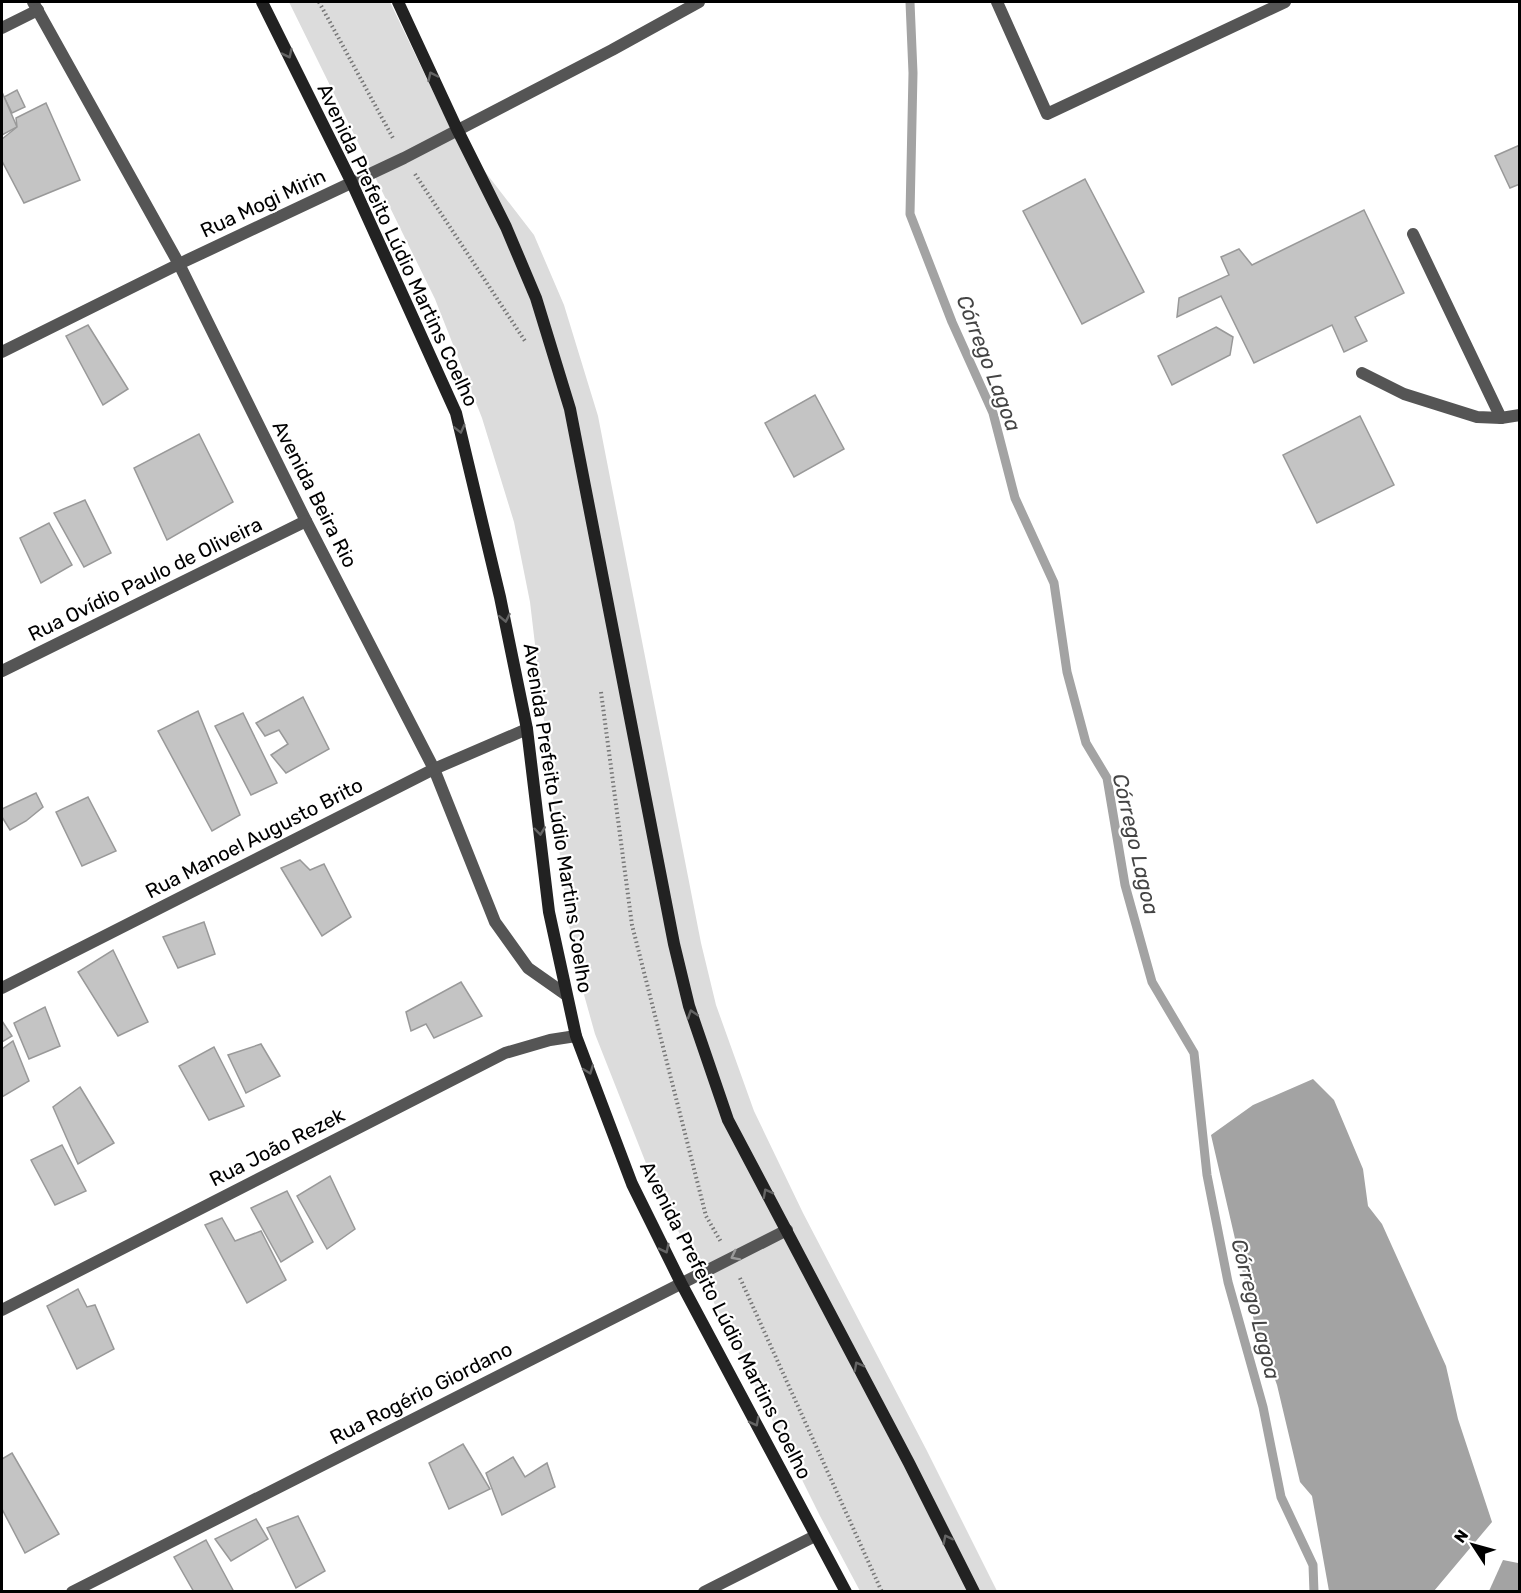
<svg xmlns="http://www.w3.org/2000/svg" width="1521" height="1593" font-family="Rubik,sans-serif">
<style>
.green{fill:#dcdcdc}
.water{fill:#a3a3a3}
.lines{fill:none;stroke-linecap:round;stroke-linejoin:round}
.stream{stroke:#a3a3a3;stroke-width:9}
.building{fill:#c4c4c4;stroke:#999;stroke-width:1.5}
.path{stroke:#777;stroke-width:4;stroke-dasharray:1.5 3;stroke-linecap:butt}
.service{stroke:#555;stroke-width:12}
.minor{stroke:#555;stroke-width:12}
.secondary{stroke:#222;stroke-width:12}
.oneway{stroke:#646464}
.oneway2{stroke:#999}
.labels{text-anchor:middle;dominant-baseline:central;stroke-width:4.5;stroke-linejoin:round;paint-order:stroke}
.street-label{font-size:20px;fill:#000;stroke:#fff}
.water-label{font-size:21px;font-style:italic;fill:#444;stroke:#fff}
</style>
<rect width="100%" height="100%" fill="#fff"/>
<polygon class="green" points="289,2 390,2 449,125 534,235 564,305 598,416 701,943 716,1005 754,1111 803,1213 926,1449 997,1591 860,1591 820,1516 651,1176 595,1034 581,984 567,915 530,602 514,522 482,418 435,299"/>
<g class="water">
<polygon points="1313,1079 1334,1100 1363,1169 1368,1206 1382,1224 1446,1366 1458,1419 1492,1522 1434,1591 1329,1591 1312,1496 1300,1482 1277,1385 1254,1321 1211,1135 1253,1105"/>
<polygon points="1503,1560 1518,1563 1519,1565 1519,1591 1489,1591"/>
</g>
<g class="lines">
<polyline class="stream" points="910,2 913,73 910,214 952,322 993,413 1015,498 1054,583 1067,672 1086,743 1107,778 1125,885 1152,982 1194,1053 1207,1175 1228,1282 1263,1407 1281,1497 1313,1565 1314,1592"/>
</g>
<g class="building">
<polygon points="17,90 25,107 12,113 4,97"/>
<polygon points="2,92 17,127 2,135"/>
<polygon points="46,103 80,180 24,203 2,161 2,139 17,127 16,118"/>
<polygon points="1520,145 1520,184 1510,188 1495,156"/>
<polygon points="1085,179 1144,292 1082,324 1023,211"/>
<polygon points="1364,210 1404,293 1355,317 1367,341 1344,352 1332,325 1254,363 1221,296 1177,317 1179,298 1229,275 1221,257 1239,249 1252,265"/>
<polygon points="88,325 128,389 103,405 66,336"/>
<polygon points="1216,327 1233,337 1230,355 1172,385 1158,356"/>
<polygon points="815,395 844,449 794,477 765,423"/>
<polygon points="1360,416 1394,485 1317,523 1283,455"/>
<polygon points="199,434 233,502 167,540 134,468"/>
<polygon points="85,500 111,553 84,567 54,513"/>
<polygon points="49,523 72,565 41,583 20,538"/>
<polygon points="303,697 329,749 286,773 271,755 288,744 279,730 265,736 256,723"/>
<polygon points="198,711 240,815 212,831 158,731"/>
<polygon points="243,713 277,783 251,795 215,726"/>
<polygon points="36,793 43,807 26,821 10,830 2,817 2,809"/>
<polygon points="88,797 116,851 82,866 56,812"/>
<polygon points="300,860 310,870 324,864 351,917 322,936 281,868"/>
<polygon points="204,922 215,954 178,968 163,937"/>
<polygon points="113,950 148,1022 118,1036 78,972"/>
<polygon points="461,982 482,1016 434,1038 426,1024 411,1031 406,1012"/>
<polygon points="45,1007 60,1046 29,1059 14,1023"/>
<polygon points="2,1021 12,1036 2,1042"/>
<polygon points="13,1041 29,1081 2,1097 2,1049"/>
<polygon points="261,1044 280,1076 246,1093 228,1055"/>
<polygon points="214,1047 244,1106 209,1120 179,1066"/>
<polygon points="80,1087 114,1143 78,1164 53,1107"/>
<polygon points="62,1145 86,1191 55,1205 31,1160"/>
<polygon points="330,1176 355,1229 327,1249 297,1196"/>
<polygon points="287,1191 313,1242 281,1262 251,1208"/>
<polygon points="222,1218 235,1241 261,1231 286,1280 247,1303 205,1225"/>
<polygon points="78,1289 87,1307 95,1305 114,1349 77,1369 47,1306"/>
<polygon points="463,1444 490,1489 449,1509 429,1463"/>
<polygon points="12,1453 59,1534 25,1553 2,1509 2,1459"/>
<polygon points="513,1457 525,1477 547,1463 555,1487 502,1515 486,1473"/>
<polygon points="298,1516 325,1571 296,1588 267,1528"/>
<polygon points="256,1519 268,1539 231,1561 215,1539"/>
<polygon points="206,1540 234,1592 194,1592 174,1557"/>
</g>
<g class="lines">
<g class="path">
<polyline points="319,2 394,140"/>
<polyline points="415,174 525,341"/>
<polyline points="601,692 632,925 706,1216 721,1242"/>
<polyline points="740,1278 882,1592"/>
</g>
<g class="service">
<polyline points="997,2 1047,114 1285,2"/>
<polyline points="1413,234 1501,418"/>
<polyline points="1362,373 1404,394 1477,417 1501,418 1520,415"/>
</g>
<g class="minor">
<polyline points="33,2 179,264 306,521 434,769 495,922 528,968 565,994"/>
<polyline points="2,28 38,10"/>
<polyline points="2,352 179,264 404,158 612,50 699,2"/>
<polyline points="2,671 306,521"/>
<polyline points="2,988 434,769 527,729"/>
<polyline points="2,1310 505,1053 550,1040 576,1036"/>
<polyline points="72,1592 787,1230"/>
<polyline points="704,1592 815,1536"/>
</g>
<g class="secondary">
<polyline points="262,2 352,183 456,413 500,597 527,729 549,912 576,1036 632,1184 681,1283 846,1592"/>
<polyline points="398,2 457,129 506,227 536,298 570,409 674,944 689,1006 728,1120 909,1463 974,1592"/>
</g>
</g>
<defs><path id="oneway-chevron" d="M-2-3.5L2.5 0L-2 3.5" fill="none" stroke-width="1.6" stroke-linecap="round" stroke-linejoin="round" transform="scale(1.5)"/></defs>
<g class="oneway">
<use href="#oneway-chevron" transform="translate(288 54) rotate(64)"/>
<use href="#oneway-chevron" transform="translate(432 76) rotate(-115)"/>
<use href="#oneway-chevron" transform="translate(460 429) rotate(76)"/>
<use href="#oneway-chevron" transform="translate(505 618) rotate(79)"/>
<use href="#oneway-chevron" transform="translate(540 831) rotate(83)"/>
<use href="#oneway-chevron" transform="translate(692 1014) rotate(-108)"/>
<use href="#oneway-chevron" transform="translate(589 1070) rotate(69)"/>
<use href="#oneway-chevron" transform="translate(767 1193) rotate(-118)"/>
<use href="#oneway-chevron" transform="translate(665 1249) rotate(64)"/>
<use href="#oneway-chevron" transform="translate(858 1366) rotate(-118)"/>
<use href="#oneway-chevron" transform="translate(755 1422) rotate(62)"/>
<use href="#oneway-chevron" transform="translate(947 1539) rotate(-117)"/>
</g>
<use class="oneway2" href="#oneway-chevron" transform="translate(735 1256) rotate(153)"/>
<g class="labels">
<g class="street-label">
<text transform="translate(263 203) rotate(-25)">Rua Mogi Mirin</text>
<text transform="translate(398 245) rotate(65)">Avenida Prefeito Lúdio Martins Coelho</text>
<text transform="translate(315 494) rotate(63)">Avenida Beira Rio</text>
<text transform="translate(145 579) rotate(-26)">Rua Ovídio Paulo de Oliveira</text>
<text transform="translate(558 818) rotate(81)">Avenida Prefeito Lúdio Martins Coelho</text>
<text transform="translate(254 838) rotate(-27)">Rua Manoel Augusto Brito</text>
<text transform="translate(277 1147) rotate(-27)">Rua João Rezek</text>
<text transform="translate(726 1320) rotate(63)">Avenida Prefeito Lúdio Martins Coelho</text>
<text transform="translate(421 1393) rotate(-27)">Rua Rogério Giordano</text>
</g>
<g class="water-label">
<text transform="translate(989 363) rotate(69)">Córrego Lagoa</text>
<text transform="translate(1136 844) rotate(77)">Córrego Lagoa</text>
<text transform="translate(1256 1309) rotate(76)">Córrego Lagoa</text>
</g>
</g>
<rect width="1521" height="1593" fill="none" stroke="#000000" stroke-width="6"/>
<g transform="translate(1473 1545) rotate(306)" stroke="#ffffff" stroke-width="4.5" paint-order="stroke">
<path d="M0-4.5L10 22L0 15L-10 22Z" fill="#000000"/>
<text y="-9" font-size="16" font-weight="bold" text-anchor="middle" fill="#000000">N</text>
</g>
</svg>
